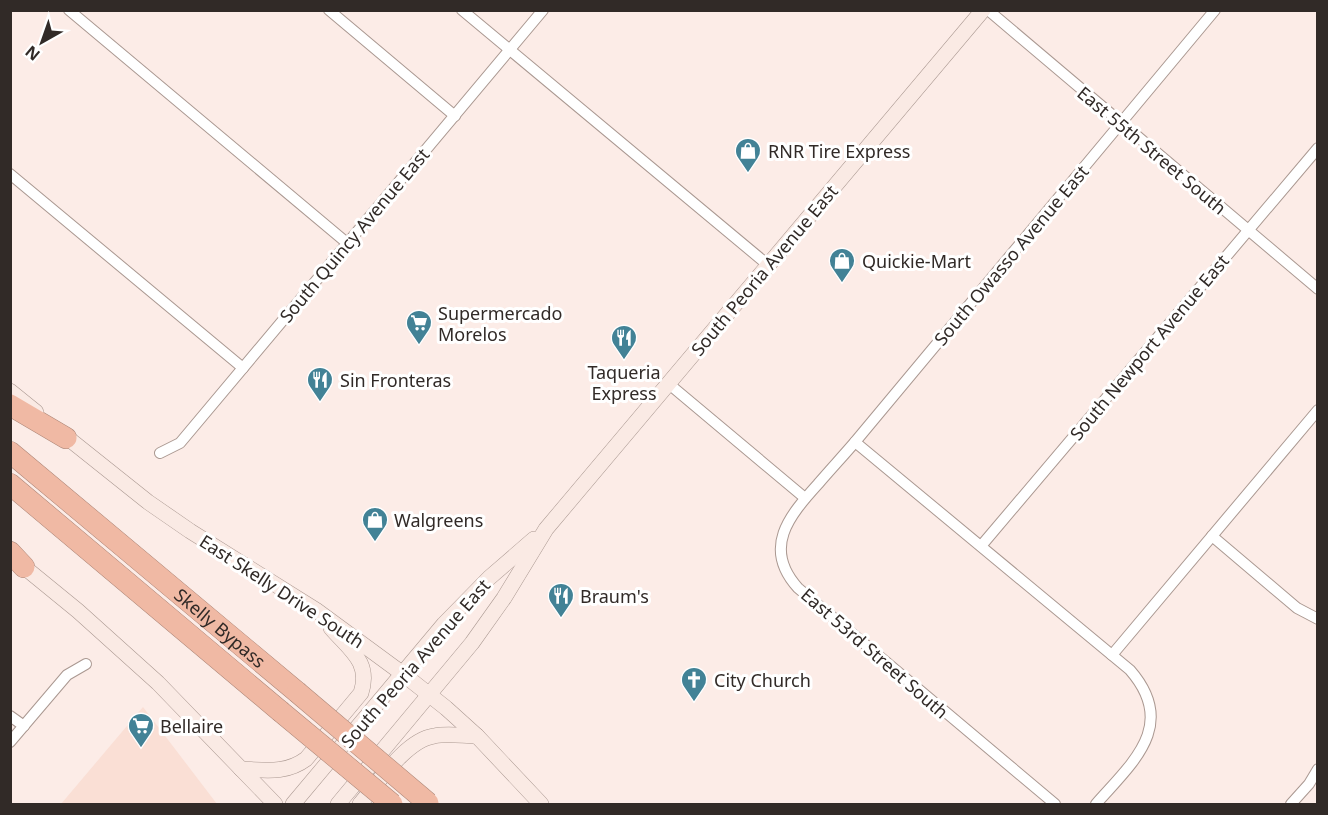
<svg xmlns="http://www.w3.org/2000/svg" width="1328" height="815" font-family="'Noto Sans',sans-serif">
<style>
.built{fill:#fadfd5}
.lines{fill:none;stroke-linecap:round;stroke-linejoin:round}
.street-casing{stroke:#aa9891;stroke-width:12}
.secondary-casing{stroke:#aa9891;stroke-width:16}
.highway-casing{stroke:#ad8778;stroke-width:22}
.street{stroke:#fff;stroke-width:10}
.secondary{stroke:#faeae4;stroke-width:15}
.highway{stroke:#f0b9a4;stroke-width:21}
.highway-bridge-casing{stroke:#ad8778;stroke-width:22;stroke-linecap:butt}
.highway-bridge{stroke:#f0b9a4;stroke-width:21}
.labels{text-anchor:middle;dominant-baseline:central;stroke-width:6;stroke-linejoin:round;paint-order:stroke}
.street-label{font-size:18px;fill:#312a27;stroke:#fff}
.poi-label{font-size:18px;fill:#312a27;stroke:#fff;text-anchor:start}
</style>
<rect width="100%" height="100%" fill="#fcece7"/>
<polygon class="built" points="143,707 217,804 61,804 72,791"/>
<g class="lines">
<defs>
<g id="street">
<polyline points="69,10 347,243"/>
<polyline points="329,10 455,116"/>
<polyline points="462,10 768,265"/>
<polyline points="988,10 1318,289"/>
<polyline points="10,174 243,368"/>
<polyline points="669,384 805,498"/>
<path d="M 855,442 L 1130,670 C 1178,725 1133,762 1096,804"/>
<polyline points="160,453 180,443 543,10"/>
<polyline points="1212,536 1297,608 1318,619"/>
<polyline points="981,546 1318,148"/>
<polyline points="1112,655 1318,410"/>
<polyline points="10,716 24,726"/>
<polyline points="10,742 67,675 86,664"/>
<path d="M 1055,804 L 798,588 C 762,548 789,516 818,484 C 830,470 843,456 855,442 L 1215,10"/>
<polyline points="1291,804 1309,784 1318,769"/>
</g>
<g id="secondary">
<polyline points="10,391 36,412"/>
<polyline points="59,431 148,502 190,531 316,610 403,674 446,708 477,736 541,804"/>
<polyline points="18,562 78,611 158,683 275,804"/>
<path d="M 241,769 C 265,770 286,774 306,759 L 361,693 C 371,662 350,650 331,628"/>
<polyline points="293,804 444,624 489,578 534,539"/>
<polyline points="338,804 472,643 504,598 546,529 983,10"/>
<path d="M 360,804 C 378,783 406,740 434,736 C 448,733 463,736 477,736"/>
</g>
<g id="highway">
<polyline points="10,405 66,438"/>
<path id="s1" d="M 10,452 L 297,692"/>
<polyline points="10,484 280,711"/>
<polyline points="10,552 24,567"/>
</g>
</defs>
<use href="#street" class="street-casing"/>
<use href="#secondary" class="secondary-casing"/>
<use href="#highway" class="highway-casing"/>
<use href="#street" class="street"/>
<use href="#secondary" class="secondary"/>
<use href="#highway" class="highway"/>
<defs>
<g id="highway-bridge">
<polyline points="297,692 428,803"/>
<polyline points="280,711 392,804"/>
</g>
</defs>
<use href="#highway-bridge" class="highway-bridge-casing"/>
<use href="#highway-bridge" class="highway-bridge"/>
</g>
<defs>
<symbol id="shop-pin" viewBox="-11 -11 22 30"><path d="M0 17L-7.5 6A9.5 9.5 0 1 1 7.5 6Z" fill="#428296" stroke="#fff"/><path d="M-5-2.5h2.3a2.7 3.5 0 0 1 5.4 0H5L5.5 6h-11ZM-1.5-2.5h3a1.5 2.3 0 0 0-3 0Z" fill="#fff"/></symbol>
<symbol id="supermarket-pin" viewBox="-11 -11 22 30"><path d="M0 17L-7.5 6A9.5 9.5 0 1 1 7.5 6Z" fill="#428296" stroke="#fff"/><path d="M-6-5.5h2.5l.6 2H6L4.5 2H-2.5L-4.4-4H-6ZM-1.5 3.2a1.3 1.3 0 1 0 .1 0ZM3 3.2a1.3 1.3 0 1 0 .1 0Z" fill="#fff"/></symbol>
<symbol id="restaurant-pin" viewBox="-11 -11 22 30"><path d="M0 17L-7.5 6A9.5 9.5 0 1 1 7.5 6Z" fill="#428296" stroke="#fff"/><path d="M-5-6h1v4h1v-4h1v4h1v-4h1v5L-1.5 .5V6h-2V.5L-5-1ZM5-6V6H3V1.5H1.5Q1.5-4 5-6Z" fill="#fff"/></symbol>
<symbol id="church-pin" viewBox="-11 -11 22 30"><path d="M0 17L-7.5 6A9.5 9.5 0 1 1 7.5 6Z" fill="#428296" stroke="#fff"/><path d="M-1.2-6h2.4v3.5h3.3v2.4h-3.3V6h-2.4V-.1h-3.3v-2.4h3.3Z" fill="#fff"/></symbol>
</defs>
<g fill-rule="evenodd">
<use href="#shop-pin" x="733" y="136" width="30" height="40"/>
<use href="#shop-pin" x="827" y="246" width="30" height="40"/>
<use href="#supermarket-pin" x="404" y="308" width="30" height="40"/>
<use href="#restaurant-pin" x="609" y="323" width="30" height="40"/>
<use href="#restaurant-pin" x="305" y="365" width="30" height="40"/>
<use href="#shop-pin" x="360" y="505" width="30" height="40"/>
<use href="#restaurant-pin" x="546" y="581" width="30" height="40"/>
<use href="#church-pin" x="679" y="665" width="30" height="40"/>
<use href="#supermarket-pin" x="126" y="711" width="30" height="40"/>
</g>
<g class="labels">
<g class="street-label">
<text transform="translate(1152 150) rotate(40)">East 55th Street South</text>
<text transform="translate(354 235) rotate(-50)">South Quincy Avenue East</text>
<text transform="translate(1011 255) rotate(-50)">South Owasso Avenue East</text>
<text transform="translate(764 270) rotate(-50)">South Peoria Avenue East</text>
<text transform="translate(1149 347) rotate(-50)">South Newport Avenue East</text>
<text transform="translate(282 591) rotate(33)">East Skelly Drive South</text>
<text stroke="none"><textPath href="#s1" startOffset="274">Skelly Bypass</textPath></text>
<text transform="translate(875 653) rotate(41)">East 53rd Street South</text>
<text transform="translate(415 663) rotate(-49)">South Peoria Avenue East</text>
</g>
<g class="poi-label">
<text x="768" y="151">RNR Tire Express</text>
<text x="862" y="261">Quickie-Mart</text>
<text x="438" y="313">Supermercado<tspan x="438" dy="21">Morelos</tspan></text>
<text x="624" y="372" text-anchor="middle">Taqueria<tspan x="624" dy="21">Express</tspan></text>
<text x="340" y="380">Sin Fronteras</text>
<text x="394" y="520">Walgreens</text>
<text x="580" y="596">Braum's</text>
<text x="714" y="680">City Church</text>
<text x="160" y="726">Bellaire</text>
</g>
</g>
<rect width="1328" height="815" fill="none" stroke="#312a27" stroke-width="24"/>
<g transform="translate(42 42) rotate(220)" stroke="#ffffff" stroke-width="4.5" paint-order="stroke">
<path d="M0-4.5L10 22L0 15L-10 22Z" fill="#312a27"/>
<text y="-9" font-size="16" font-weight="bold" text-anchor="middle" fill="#312a27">N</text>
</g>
</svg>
